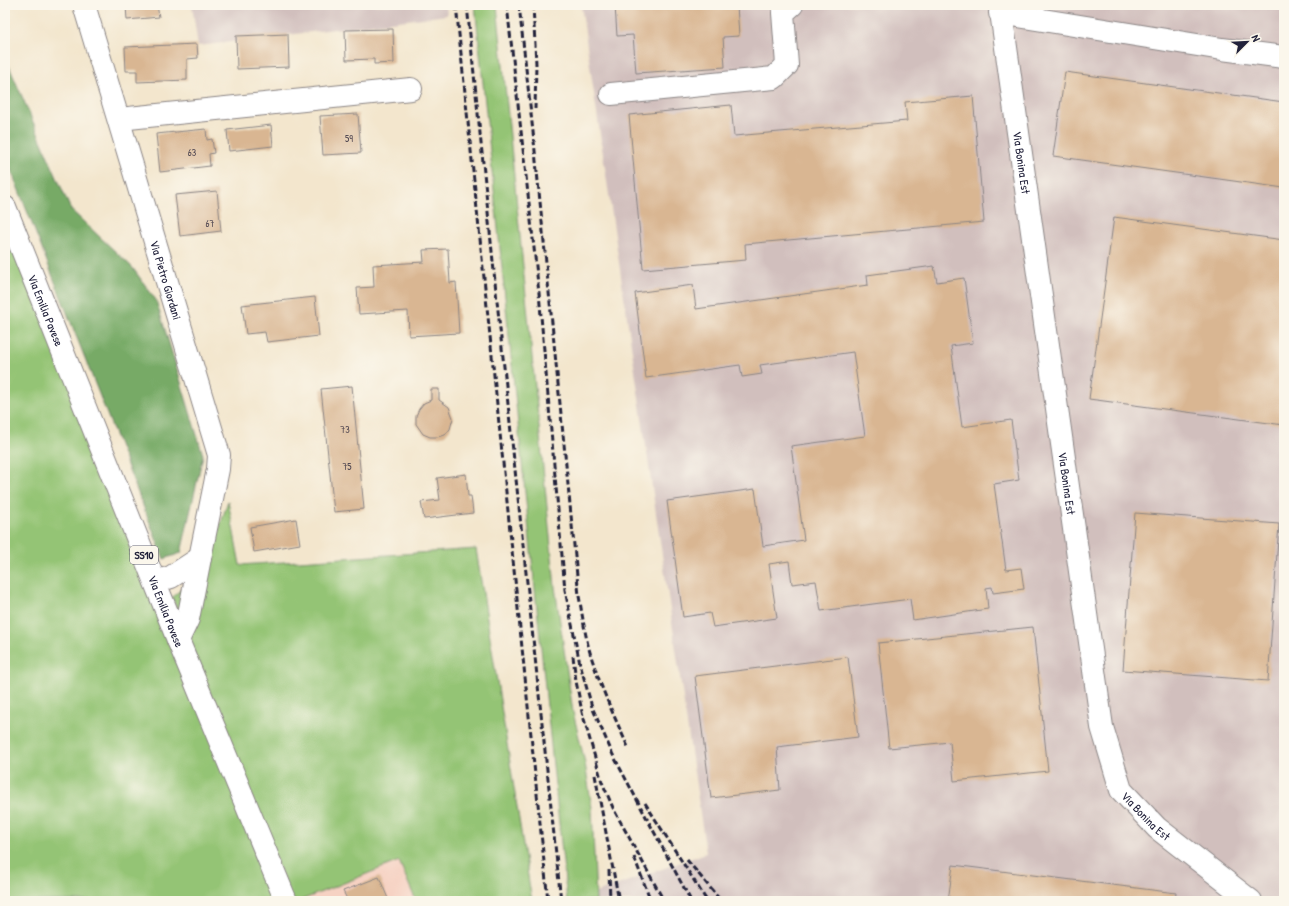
<svg xmlns="http://www.w3.org/2000/svg" width="1289" height="906" font-family="'Patrick Hand',sans-serif">
<style>
.built{fill:#f6d2c3}
.industrial{fill:#d1bfbd}
.green{fill:#94c474;stroke:#5b7358}
.forest{fill:#7a6;stroke:#4c6650}
.building{fill:#d9b692}
.lines{fill:none;stroke-linecap:round;stroke-linejoin:round}
.minor-casing{stroke:#8a8484;stroke-width:24}
.major-casing{stroke:#8a8484;stroke-width:24}
.minor{stroke:#fff;stroke-width:22}
.major{stroke:#fff;stroke-width:22}
.rail{stroke:#22223b;stroke-width:3;stroke-dasharray:6 3;stroke-linecap:butt}
.labels{text-anchor:middle;dominant-baseline:central;stroke-width:3.5;stroke-linejoin:round;paint-order:stroke}
.number-label{font-size:10px;fill:#504751}
.shield{fill:#fbf7ec;stroke:#636270;stroke-width:1}
.shield-label{font-size:11px;font-weight:bold;fill:#22223b}
.street-label{font-size:12px;fill:#22223b;stroke:#fbf7ec}
</style>
<rect width="100%" height="100%" fill="#fbf7ec"/>
<filter id="ink" filterUnits="userSpaceOnUse"><feTurbulence type="fractalNoise" baseFrequency=".025" numOctaves="2"/><feDisplacementMap in="SourceGraphic" scale="8" xChannelSelector="R" yChannelSelector="G"/><feConvolveMatrix kernelMatrix="1 2 1 2 8 2 1 2 1" color-interpolation-filters="sRGB"/></filter>
<filter id="wash" filterUnits="userSpaceOnUse"><feTurbulence type="fractalNoise" baseFrequency=".012" numOctaves="4" result="noise"/><feDisplacementMap in="SourceGraphic" scale="16" xChannelSelector="R" yChannelSelector="G"/><feGaussianBlur stdDeviation="0.9" result="paint"/><feColorMatrix in="noise" values="0 0 0 0 0 0 0 0 0 0 0 0 0 0 0 0 0 1.4 0 .05"/><feComposite in="paint" operator="in"/></filter>
<g filter="url(#wash)">
<rect width="100%" height="100%" fill="#f3e6cd"/>
<polygon class="built" points="399,861 416,901 299,901"/>
<g class="industrial">
<polygon points="192,5 446,5 447,15 198,46"/>
<polygon points="581,5 1284,5 1284,901 596,901 596,893 706,853"/>
</g>
<g class="green">
<polygon points="475,5 497,5 555,587 573,712 585,763 592,808 596,901 567,901"/>
<polygon points="5,211 277,901 5,901"/>
<polygon points="228,501 240,565 476,549 532,901 416,901 399,861 299,901 292,901 172,597 206,569"/>
</g>
<polygon class="forest" points="5,57 71,210 132,267 156,300 203,455 181,553 164,559 5,155"/>
<g id="blocks">
<g class="building">
<polygon points="126,5 157,5 159,17 127,20"/>
<polygon points="615,5 737,5 739,36 723,37 725,67 636,73 633,35 617,36"/>
<polygon points="393,29 394,63 374,64 374,59 346,60 345,30"/>
<polygon points="288,34 289,67 237,69 236,36"/>
<polygon points="197,44 198,58 187,59 187,80 137,82 137,71 126,71 125,47"/>
<polygon points="1065,72 1284,102 1284,188 1053,156"/>
<polygon points="973,96 984,222 745,244 746,260 643,269 629,115 731,105 734,136 907,121 905,102"/>
<polygon points="358,114 361,153 323,155 320,116"/>
<polygon points="271,125 273,146 229,151 227,130"/>
<polygon points="206,129 207,140 212,139 214,153 209,154 210,166 160,172 156,134"/>
<polygon points="217,191 221,231 180,236 175,195"/>
<polygon points="1114,217 1284,240 1284,425 1089,399"/>
<polygon points="448,249 450,283 456,282 459,333 409,336 408,311 359,314 357,288 374,287 373,265 424,262 423,250"/>
<polygon points="934,266 937,282 964,278 973,343 951,346 962,427 1011,420 1019,480 994,484 1006,570 1021,568 1024,589 993,593 992,587 986,588 988,609 913,620 910,599 821,611 816,581 792,584 789,561 769,564 777,618 713,627 710,613 683,617 667,501 755,489 763,546 804,540 791,446 865,436 853,352 760,365 762,374 742,377 740,365 646,378 635,293 693,285 696,309 868,285 867,275"/>
<polygon points="315,297 319,336 267,342 265,332 246,334 242,305"/>
<polygon points="352,386 364,509 334,512 321,389"/>
<polygon points="431,389 439,389 439,400 449,407 453,418 450,429 445,435 437,437 430,437 423,434 416,424 416,416 419,409 424,403 431,400"/>
<polygon points="466,474 468,496 471,496 473,513 424,519 421,502 440,500 437,478"/>
<polygon points="1135,513 1279,524 1268,681 1123,670"/>
<polygon points="296,519 300,544 254,552 250,527"/>
<polygon points="1033,627 1048,771 954,781 950,742 889,748 878,643"/>
<polygon points="848,657 858,737 777,747 780,790 711,798 695,676"/>
<polygon points="953,865 1176,893 1175,901 948,901"/>
<polygon points="379,877 389,901 348,901 343,891"/>
</g>
</g>
</g>
<g filter="url(#ink)">
<use href="#blocks" fill-opacity="0" stroke="#8a8484" stroke-width="1"/>
<g class="lines">
<defs>
<g id="minor">
<path id="s1" d="M 84,5 L 219,455 L 218,469 L 200,558"/>
<path id="s2" d="M 1000,5 L 1102,727 L 1121,790 L 1157,828 L 1251,901"/>
<polyline points="1000,13 1222,49 1284,57"/>
<polyline points="611,94 774,78 787,65 783,13 792,5"/>
<polyline points="119,119 411,89"/>
<polyline points="155,582 171,577 200,558 188,619 178,640"/>
</g>
<g id="major">
<path id="s3" d="M 5,207 L 178,640 L 286,901"/>
</g>
</defs>
<use href="#minor" class="minor-casing"/>
<use href="#major" class="major-casing"/>
<use href="#minor" class="minor"/>
<use href="#major" class="major"/>
<g class="rail">
<polyline points="456,5 548,901"/>
<polyline points="467,5 497,301 561,901"/>
<polyline points="507,5 539,293 565,590 580,664 592,707 613,755 691,901"/>
<path d="M 519,5 L 534,141 L 579,596 C 583,619 586,643 594,665 C 603,693 616,720 628,747"/>
<polyline points="533,5 536,64 535,109"/>
<polyline points="573,656 576,681 582,712 602,782 614,810 664,901"/>
<polyline points="595,775 619,901"/>
<polyline points="645,803 707,901"/>
<polyline points="634,857 651,901"/>
<polyline points="687,860 721,901"/>
<polyline points="609,870 610,901"/>
</g>
</g>
</g>
<g class="labels">
<g class="number-label">
<text x="349" y="138">59</text>
<text x="192" y="152">63</text>
<text x="210" y="223">67</text>
<text x="345" y="429">73</text>
<text x="347" y="466">75</text>
</g>
<rect class="shield" x="130" y="546" width="28" height="18" rx="3"/>
<g class="shield-label">
<text x="144" y="555">SS10</text>
</g>
<g class="street-label">
<text stroke="none"><textPath href="#s2" startOffset="159">Via Bonina Est</textPath></text>
<text stroke="none"><textPath href="#s1" startOffset="287">Via Pietro Giordani</textPath></text>
<text stroke="none"><textPath href="#s3" startOffset="111">Via Emilia Pavese</textPath></text>
<text stroke="none"><textPath href="#s2" startOffset="483">Via Bonina Est</textPath></text>
<text stroke="none"><textPath href="#s3" startOffset="435">Via Emilia Pavese</textPath></text>
<text stroke="none"><textPath href="#s2" startOffset="831">Via Bonina Est</textPath></text>
</g>
</g>
<rect width="1289" height="906" fill="none" stroke="#fbf7ec" stroke-width="20"/>
<g transform="translate(1247 42) rotate(66)" stroke="#fbf7ec" stroke-width="3" paint-order="stroke">
<path d="M0-3L7 15L0 10L-7 15Z" fill="#22223b"/>
<text y="-6" font-size="11" font-weight="bold" text-anchor="middle" fill="#22223b">N</text>
</g>
</svg>
